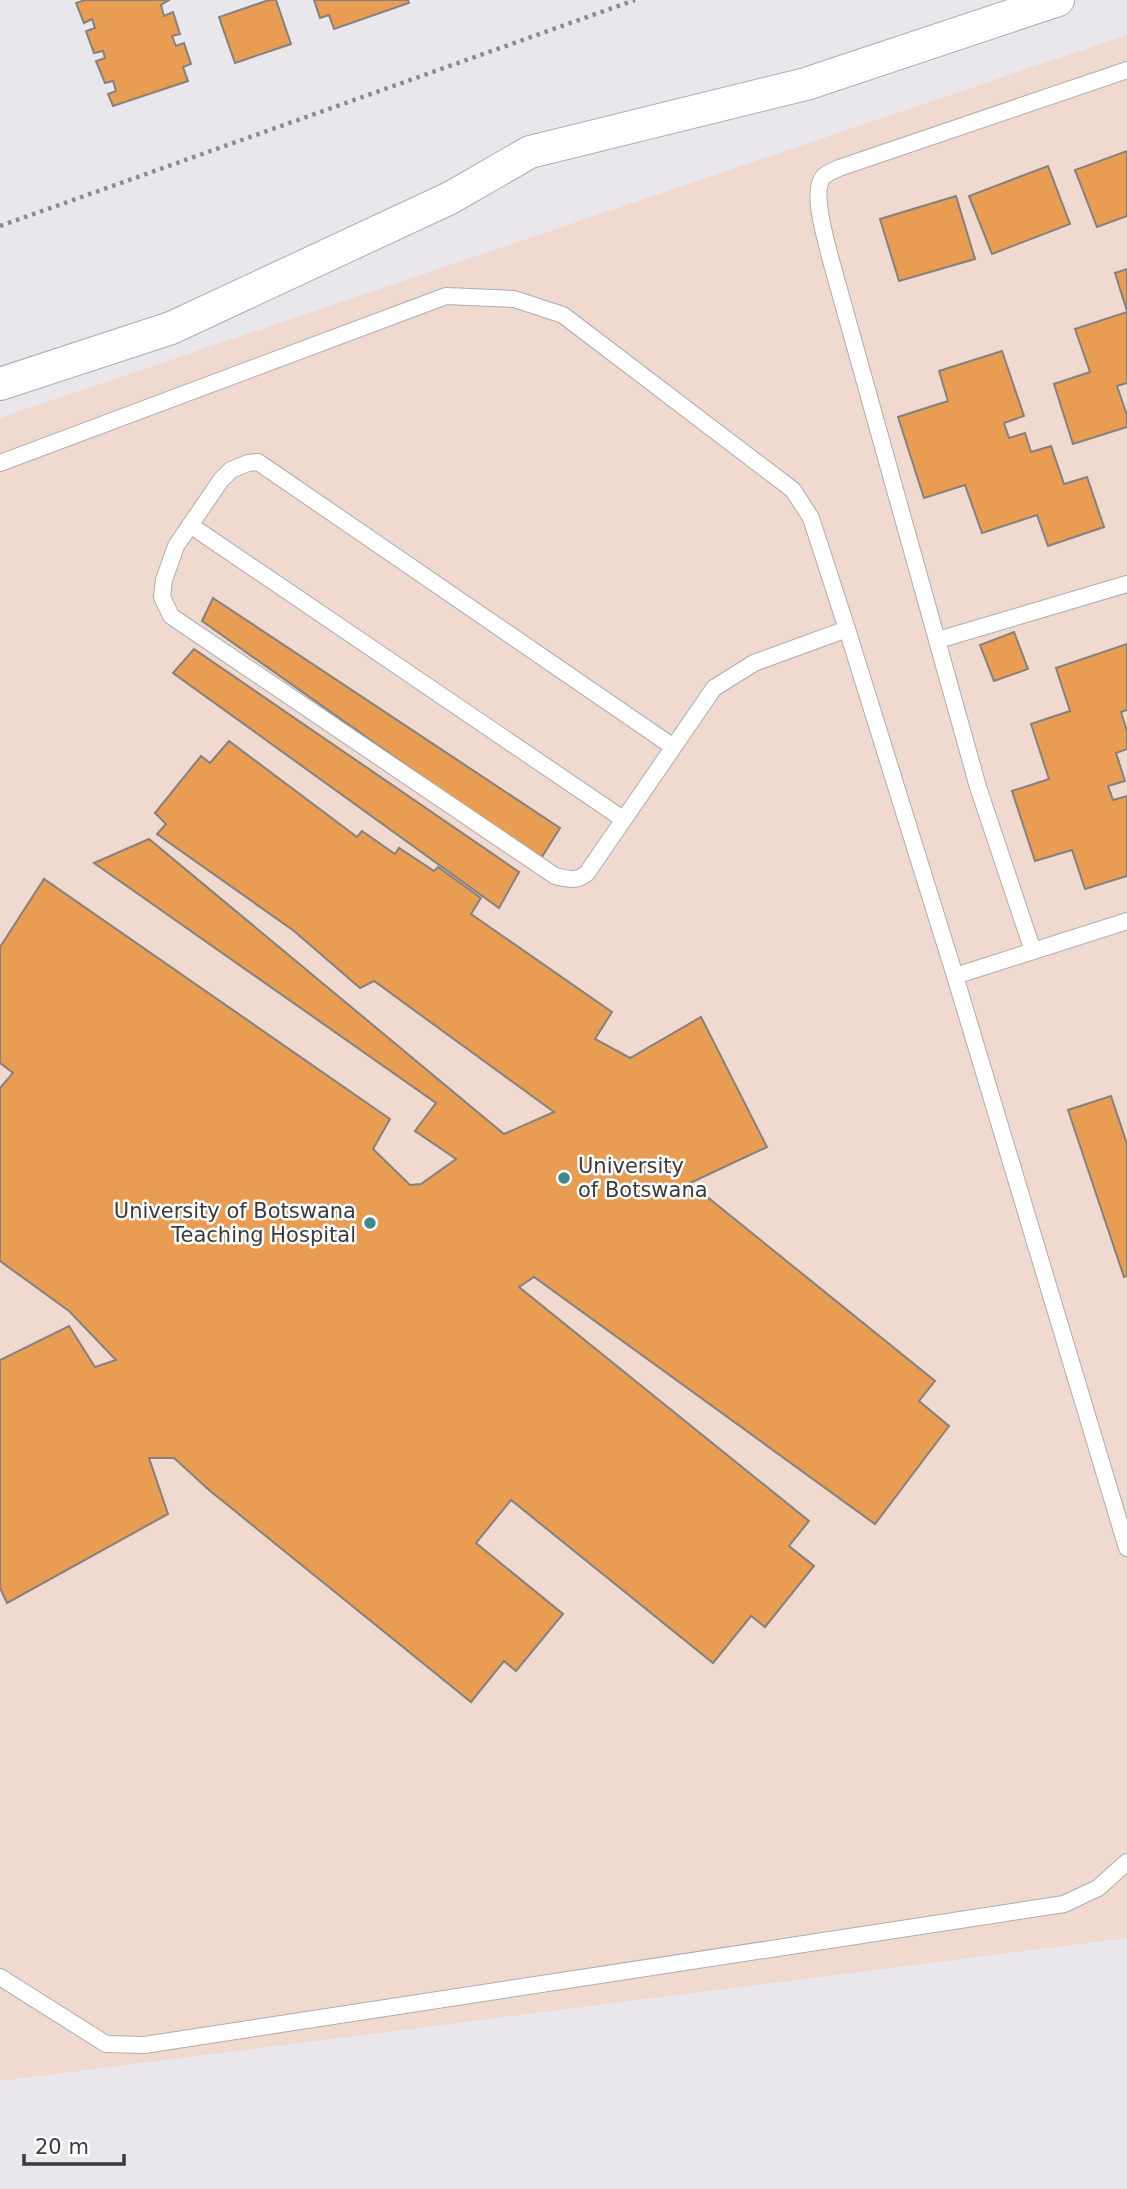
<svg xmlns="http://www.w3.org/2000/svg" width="1127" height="2189" font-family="'DejaVu Sans',sans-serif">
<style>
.education{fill:#f0d9ce}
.building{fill:#e89d52;stroke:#85817e;stroke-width:2}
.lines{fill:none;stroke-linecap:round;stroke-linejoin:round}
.lane-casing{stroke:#afadb1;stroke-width:18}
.street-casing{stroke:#afadb1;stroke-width:34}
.path{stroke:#8b8a8d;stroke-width:4.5;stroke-dasharray:3.5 5;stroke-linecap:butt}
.lane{stroke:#fff;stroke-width:16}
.street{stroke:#fff;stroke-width:32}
.poi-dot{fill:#408989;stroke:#fff;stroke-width:2.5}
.labels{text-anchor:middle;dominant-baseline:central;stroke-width:5;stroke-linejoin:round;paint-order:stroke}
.poi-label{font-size:21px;fill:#3b3a3c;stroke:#fff;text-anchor:start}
</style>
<rect width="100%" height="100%" fill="#e9e7eb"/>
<polygon class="education" points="1127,35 1127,1938 0,2081 0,418"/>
<g class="building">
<polygon points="85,0 169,0 161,5 164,16 173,12 180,34 172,36 176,46 184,43 191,64 183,67 188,81 113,106 108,94 116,91 113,81 105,83 96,61 105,58 103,51 94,53 86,31 95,28 92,19 84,23 76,3"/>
<polygon points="269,0 276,0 291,44 235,63 219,17"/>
<polygon points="314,0 408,0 409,3 334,29 329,15 320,18"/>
<polygon points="1127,151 1127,216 1097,227 1075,170"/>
<polygon points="1048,166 1070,224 992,254 969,196"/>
<polygon points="956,196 975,259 899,281 880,219"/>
<polygon points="1127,269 1127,311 1115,273"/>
<polygon points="1127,312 1127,383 1117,386 1127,415 1127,427 1073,444 1054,384 1090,372 1075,329"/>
<polygon points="1002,351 1024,416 1004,423 1009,438 1025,433 1031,452 1051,446 1064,484 1087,477 1104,527 1048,546 1037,515 982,533 965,485 924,498 898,417 948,401 939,371"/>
<polygon points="213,598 560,828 540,860 202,621"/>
<polygon points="1014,632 1028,669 994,681 980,645"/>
<polygon points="1127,644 1127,710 1121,712 1127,731 1127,749 1116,753 1125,781 1108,786 1113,800 1127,796 1127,876 1085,889 1072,850 1035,861 1012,791 1049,779 1031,724 1070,711 1056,668"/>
<polygon points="194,649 519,872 499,908 173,673"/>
<polygon points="229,741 357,837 362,831 395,854 399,848 434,871 438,867 481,898 471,914 612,1012 595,1039 630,1058 701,1017 767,1147 690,1183 935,1381 919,1401 949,1426 875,1524 534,1277 519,1287 809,1521 789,1546 814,1566 765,1627 751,1616 713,1663 511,1500 476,1543 563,1614 516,1671 504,1661 471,1702 209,1490 174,1458 149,1458 168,1514 7,1603 0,1588 0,1360 69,1326 95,1367 116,1360 69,1311 0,1261 0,1088 13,1073 0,1063 0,947 44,879 390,1119 373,1149 410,1185 421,1184 456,1159 415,1131 436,1103 94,863 149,839 504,1134 554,1112 374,981 360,988 294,931 157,834 166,824 155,813 201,756 210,763"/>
<polygon points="1111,1096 1127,1144 1127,1276 1124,1277 1068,1110"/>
</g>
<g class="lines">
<defs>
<g id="lane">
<polyline points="0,463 446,296 514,299 563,315 793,490 811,518 847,629 955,976 1127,1548"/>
<polyline points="190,525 623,819"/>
<polyline points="938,640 1127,584"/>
<path d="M 672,746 L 258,462 L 248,463 L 231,470 L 221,480 L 176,546 L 164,580 L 162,597 L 171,616 L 555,876 C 567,879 577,882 587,873 L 714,688 L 754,663 L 847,629"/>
<path d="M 1033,951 L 978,787 L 830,257 C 826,239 810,190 824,176 C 828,173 834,170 839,168 L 1127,70"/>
<polyline points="955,976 1127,921"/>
<polyline points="0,1977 106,2044 144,2045 1064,1904 1098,1888 1127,1862"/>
</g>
<polyline id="street" points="0,384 171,328 450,198 530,152 806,84 1058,0"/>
</defs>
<use href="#lane" class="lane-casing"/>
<use href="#street" class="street-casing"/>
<polyline class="path" points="0,226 635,0"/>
<use href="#lane" class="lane"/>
<use href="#street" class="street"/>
</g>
<g class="poi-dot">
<circle cx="564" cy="1178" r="7"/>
<circle cx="370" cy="1223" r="7"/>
</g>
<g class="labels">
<g class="poi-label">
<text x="578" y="1166">University<tspan x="578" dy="24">of Botswana</tspan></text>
<text x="356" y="1211" text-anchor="end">University of Botswana<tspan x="356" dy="24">Teaching Hospital</tspan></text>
</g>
</g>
<path d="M24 2154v10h100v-10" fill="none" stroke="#3b3a3c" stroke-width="3.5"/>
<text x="35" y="2154" font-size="21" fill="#3b3a3c" stroke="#ffffff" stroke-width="5" paint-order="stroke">20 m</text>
</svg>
